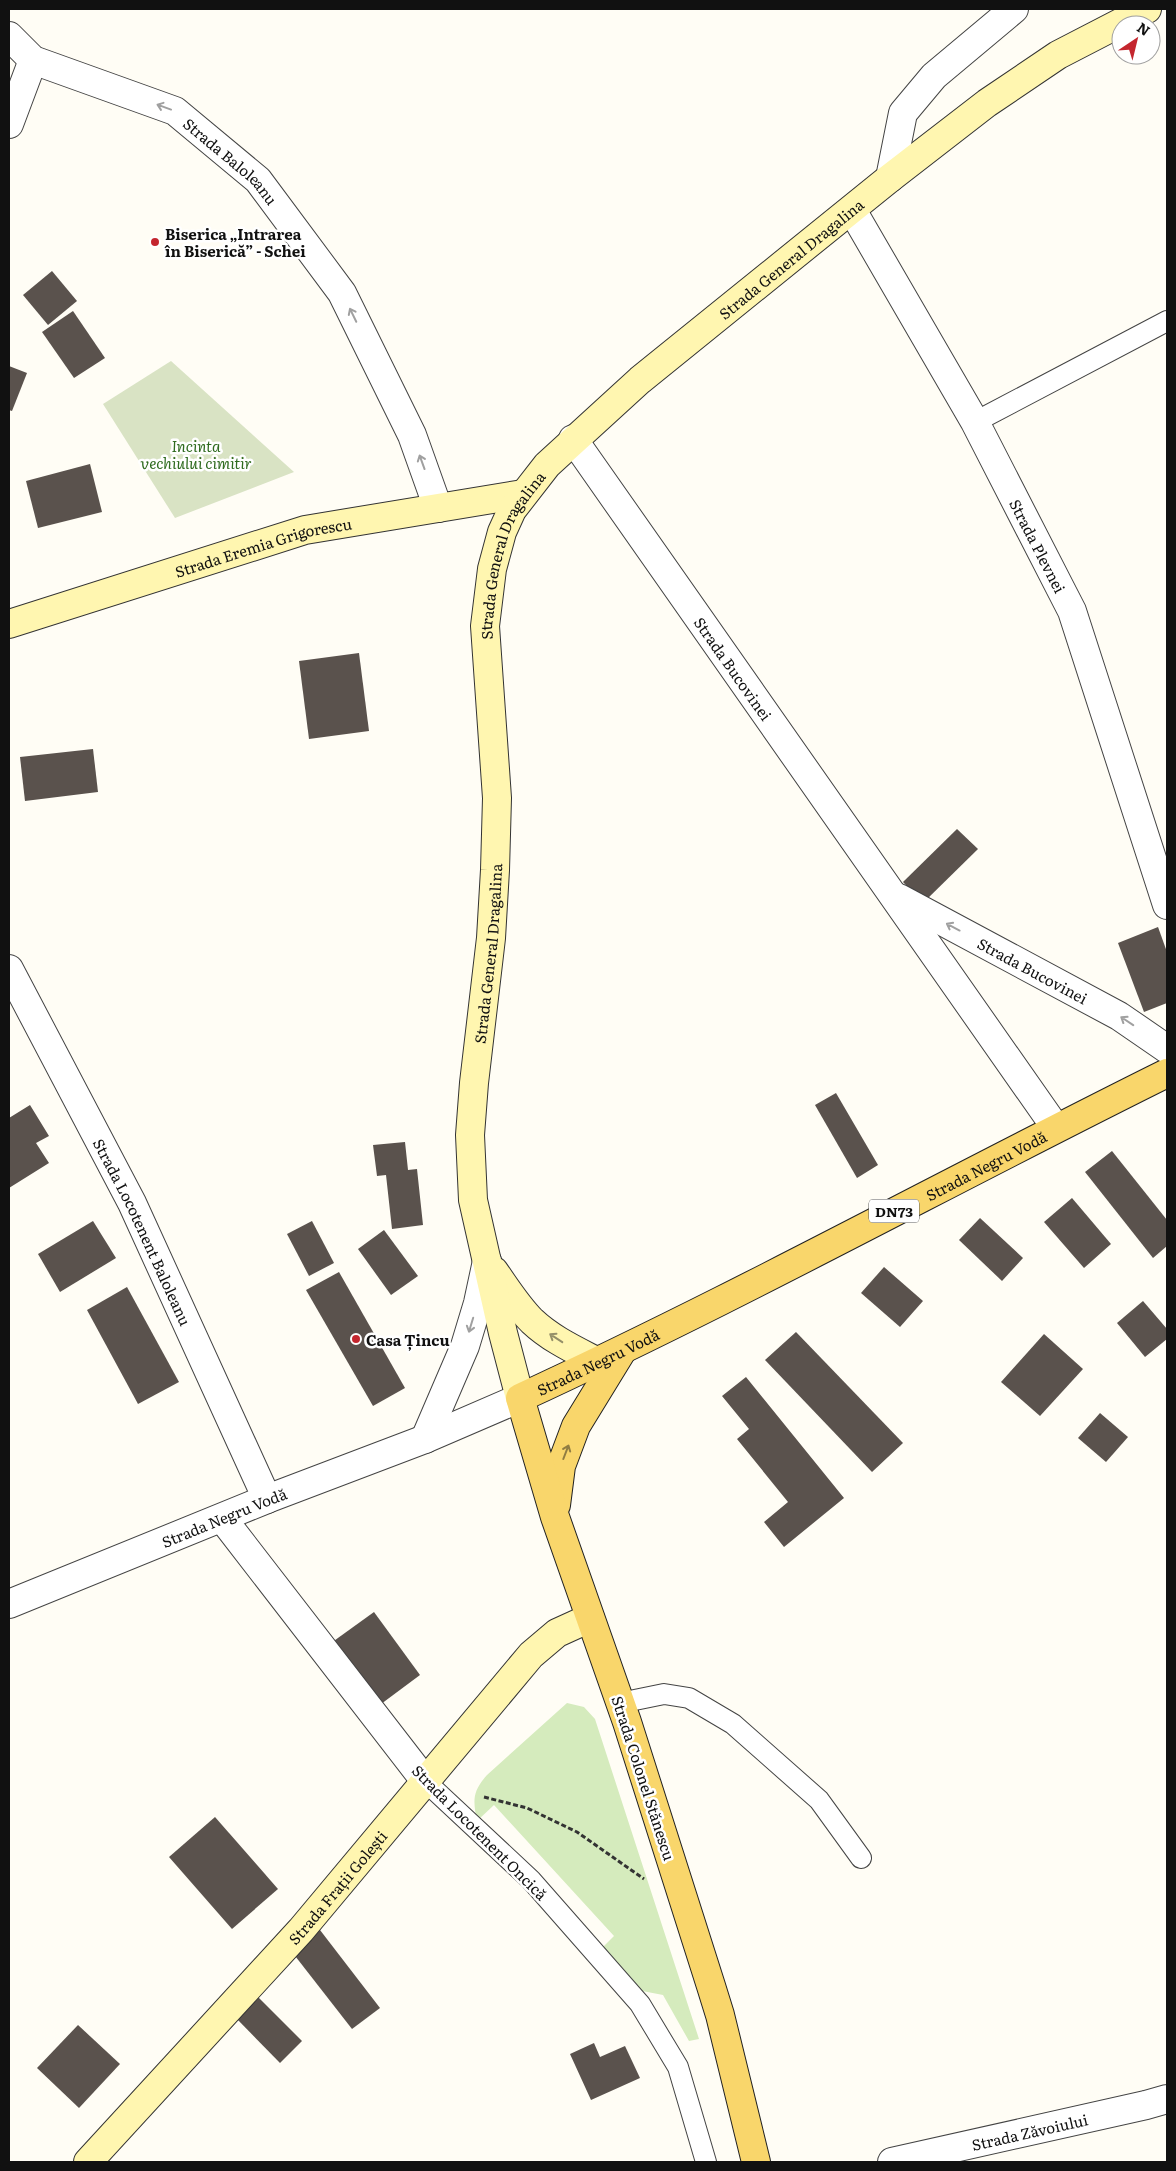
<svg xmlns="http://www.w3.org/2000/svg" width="1176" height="2171" font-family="Literata,serif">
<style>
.green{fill:#d5ebbd}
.cemetery{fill:#d9e3c4}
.building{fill:#5a524d}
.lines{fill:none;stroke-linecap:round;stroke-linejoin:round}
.service-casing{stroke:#444;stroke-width:22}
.minor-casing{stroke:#444;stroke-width:30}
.tertiary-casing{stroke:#444;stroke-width:30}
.secondary-casing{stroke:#333;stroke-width:30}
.primary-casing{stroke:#222;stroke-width:30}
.path{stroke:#333;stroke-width:3;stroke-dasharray:5 2.5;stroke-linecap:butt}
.service{stroke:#fff;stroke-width:20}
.minor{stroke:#fff;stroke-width:28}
.tertiary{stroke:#fff;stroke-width:28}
.secondary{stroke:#fff6b0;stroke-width:28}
.primary{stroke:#f9d66b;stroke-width:28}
.oneway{stroke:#a0a0a0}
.oneway2{stroke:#948f68}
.oneway3{stroke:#917d42}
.poi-dot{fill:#c4262e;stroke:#fff;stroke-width:2}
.labels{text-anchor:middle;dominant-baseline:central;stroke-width:5;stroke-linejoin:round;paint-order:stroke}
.shield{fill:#fff;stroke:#585858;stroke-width:1}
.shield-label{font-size:14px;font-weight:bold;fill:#111}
.street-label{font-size:15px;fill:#111;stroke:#fff}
.poi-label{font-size:15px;font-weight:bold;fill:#111;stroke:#fff;text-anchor:start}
.park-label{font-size:15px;font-style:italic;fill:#2f6b1f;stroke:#fff}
</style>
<rect width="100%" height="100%" fill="#fffdf5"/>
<path class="green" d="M 567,1703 L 584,1707 L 595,1719 L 699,2039 L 689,2041 L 663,1995 L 632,1989 L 598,1952 L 614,1936 L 494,1805 L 477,1821 C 473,1800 472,1792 487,1775 Z"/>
<polygon class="cemetery" points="171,361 294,472 175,518 103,404"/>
<g class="building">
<polygon points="52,271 77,301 48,325 23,295"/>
<polygon points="73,311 105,358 74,378 42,332"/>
<polygon points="9,366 27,373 12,411 9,410"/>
<polygon points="90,464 102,512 38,528 26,481"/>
<polygon points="359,653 369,731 309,739 299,661"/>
<polygon points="93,749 98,792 25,801 20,757"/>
<polygon points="957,829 978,849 923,903 903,882"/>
<polygon points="1158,927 1167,952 1167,1003 1144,1012 1118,943"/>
<polygon points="836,1093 878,1165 857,1178 815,1105"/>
<polygon points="30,1105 49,1136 36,1143 49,1163 9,1188 9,1118"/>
<polygon points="405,1142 408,1170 417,1169 423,1225 392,1229 386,1175 377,1176 373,1145"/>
<polygon points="1112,1151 1167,1220 1167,1246 1153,1258 1085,1172"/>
<polygon points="1072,1198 1111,1244 1084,1268 1044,1222"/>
<polygon points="980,1218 1023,1258 1002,1281 959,1240"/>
<polygon points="93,1221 116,1258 60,1292 38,1254"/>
<polygon points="312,1221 334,1263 309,1276 287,1234"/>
<polygon points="384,1230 418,1276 391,1295 358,1249"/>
<polygon points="884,1267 923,1301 900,1327 861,1293"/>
<polygon points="339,1272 405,1388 373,1406 306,1290"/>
<polygon points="127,1287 179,1382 138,1404 87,1310"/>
<polygon points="1143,1301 1167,1329 1167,1339 1145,1357 1117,1323"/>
<polygon points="796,1332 903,1443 872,1472 765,1360"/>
<polygon points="1044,1334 1083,1369 1040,1416 1001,1382"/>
<polygon points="746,1377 844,1498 784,1547 764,1522 788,1502 737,1439 749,1429 722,1396"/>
<polygon points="1100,1413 1128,1437 1106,1462 1078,1438"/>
<polygon points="374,1612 420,1675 377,1707 331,1643"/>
<polygon points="215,1817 278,1889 232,1929 169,1857"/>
<polygon points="320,1930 380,2008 352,2029 292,1952"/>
<polygon points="258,1997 302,2041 280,2063 236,2018"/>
<polygon points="78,2025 120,2064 79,2108 37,2068"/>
<polygon points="594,2043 600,2057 625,2046 640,2078 591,2100 570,2054"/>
</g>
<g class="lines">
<defs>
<g id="service">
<polyline points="975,422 1167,321"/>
<polyline points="620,1703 664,1694 689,1698 733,1724 819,1800 861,1858"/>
<polyline points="426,1782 531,1880 640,2004 678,2067 706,2162"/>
</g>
<g id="minor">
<path id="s1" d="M 9,36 L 33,60 L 175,111 L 258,180 L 342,293 L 412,435 L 438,508"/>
<polyline points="9,124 33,60"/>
<polyline points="890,178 903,113 934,76 1014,9"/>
<path id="s2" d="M 852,210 L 975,422 L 1072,611 L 1167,905"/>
<path id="s3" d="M 573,439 L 1056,1128"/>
<path id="s4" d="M 899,898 L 1119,1016 L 1167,1049"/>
<path id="s5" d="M 9,969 L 132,1203 L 267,1499"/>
<polyline points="222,1518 426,1782"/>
<path id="s6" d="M 892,2162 L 1146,2105 L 1167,2099"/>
</g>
<g id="tertiary">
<polyline points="425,1439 465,1346 478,1303 487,1261"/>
<path id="s7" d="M 9,1604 L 267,1499 L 425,1439 L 520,1398"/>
</g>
<g id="secondary">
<path id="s8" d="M 9,624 L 305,530 L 523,494"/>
<path d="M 494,1271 C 506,1288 517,1306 532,1321 C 551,1339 575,1350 598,1362"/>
<path id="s9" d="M 520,1398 L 503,1333 L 473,1200 L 470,1135 L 474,1083 L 491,938 L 495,870 L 497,798 L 485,626 L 492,569 L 502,532 L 512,510 L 547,465 L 640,380 L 890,178 L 987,103 L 1058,55 L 1147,9"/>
<path id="s10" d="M 88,2162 L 301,1930 L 531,1655 L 557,1633 L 590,1618"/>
</g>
<g id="primary">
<polyline points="556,1505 561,1466 576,1426 622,1351"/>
<path id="s11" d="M 756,2162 L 720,2015 L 711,1986 L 627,1722 L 555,1517 L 520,1398 C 739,1297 951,1180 1167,1073"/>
</g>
</defs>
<use href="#service" class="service-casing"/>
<use href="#minor" class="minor-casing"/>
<use href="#tertiary" class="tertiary-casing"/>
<use href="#secondary" class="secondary-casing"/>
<use href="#primary" class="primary-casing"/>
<polyline class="path" points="484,1797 527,1808 577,1832 644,1879"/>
<use href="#service" class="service"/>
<use href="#minor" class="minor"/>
<use href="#tertiary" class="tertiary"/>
<use href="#secondary" class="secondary"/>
<use href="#primary" class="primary"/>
</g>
<defs><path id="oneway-shaft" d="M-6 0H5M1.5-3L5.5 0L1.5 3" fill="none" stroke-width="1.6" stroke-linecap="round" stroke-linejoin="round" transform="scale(1.25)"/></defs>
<g class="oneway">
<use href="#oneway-shaft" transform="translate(164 107) rotate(-160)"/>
<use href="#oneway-shaft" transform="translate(353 315) rotate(-116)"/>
<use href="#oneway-shaft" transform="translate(422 462) rotate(-110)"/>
<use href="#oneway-shaft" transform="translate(953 927) rotate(-152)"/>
<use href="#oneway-shaft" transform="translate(1127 1021) rotate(-146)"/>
<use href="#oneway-shaft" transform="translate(471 1325) rotate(107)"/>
</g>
<use class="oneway2" href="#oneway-shaft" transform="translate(556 1338) rotate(-147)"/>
<use class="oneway3" href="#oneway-shaft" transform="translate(566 1452) rotate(-69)"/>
<g class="poi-dot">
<circle cx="155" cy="242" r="5"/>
<circle cx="356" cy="1339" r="5"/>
</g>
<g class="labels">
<rect class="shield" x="869" y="1199.5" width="50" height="23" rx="4"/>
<g class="shield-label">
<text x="894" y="1211">DN73</text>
</g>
<g class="street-label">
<text stroke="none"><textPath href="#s1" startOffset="260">Strada Baloleanu</textPath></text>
<text stroke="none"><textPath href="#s9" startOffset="1276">Strada General Dragalina</textPath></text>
<text stroke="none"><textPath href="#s2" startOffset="384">Strada Plevnei</textPath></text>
<text stroke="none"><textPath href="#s8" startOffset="266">Strada Eremia Grigorescu</textPath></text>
<text stroke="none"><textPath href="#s9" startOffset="856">Strada General Dragalina</textPath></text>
<text stroke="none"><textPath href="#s3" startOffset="280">Strada Bucovinei</textPath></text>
<text stroke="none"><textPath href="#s9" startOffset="451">Strada General Dragalina</textPath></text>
<text stroke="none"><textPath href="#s4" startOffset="152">Strada Bucovinei</textPath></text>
<text stroke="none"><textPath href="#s11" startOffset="1321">Strada Negru Vodă</textPath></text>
<text stroke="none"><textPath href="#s5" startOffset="295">Strada Locotenent Baloleanu</textPath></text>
<text stroke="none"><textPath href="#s11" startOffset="886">Strada Negru Vodă</textPath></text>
<text stroke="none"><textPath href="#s7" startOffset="232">Strada Negru Vodă</textPath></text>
<text transform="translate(644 1778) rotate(72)">Strada Colonel Stănescu</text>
<text transform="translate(480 1832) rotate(45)">Strada Locotenent Oncică</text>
<text stroke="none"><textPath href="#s10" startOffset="371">Strada Frații Golești</textPath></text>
<text stroke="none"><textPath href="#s6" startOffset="141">Strada Zăvoiului</textPath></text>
</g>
<g class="poi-label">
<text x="165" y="233">Biserica „Intrarea<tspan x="165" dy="17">în Biserică” - Schei</tspan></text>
<text x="366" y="1339">Casa Țincu</text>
</g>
<g class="park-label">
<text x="196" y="445">Incinta<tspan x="196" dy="17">vechiului cimitir</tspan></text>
</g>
</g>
<rect width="1176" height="2171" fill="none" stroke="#111111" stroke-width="20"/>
<g transform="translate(1136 40) rotate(35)"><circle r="24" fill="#ffffff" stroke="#a0a0a0"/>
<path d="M0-4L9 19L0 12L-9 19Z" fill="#c4262e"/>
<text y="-8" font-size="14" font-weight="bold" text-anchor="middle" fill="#111111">N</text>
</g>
</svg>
